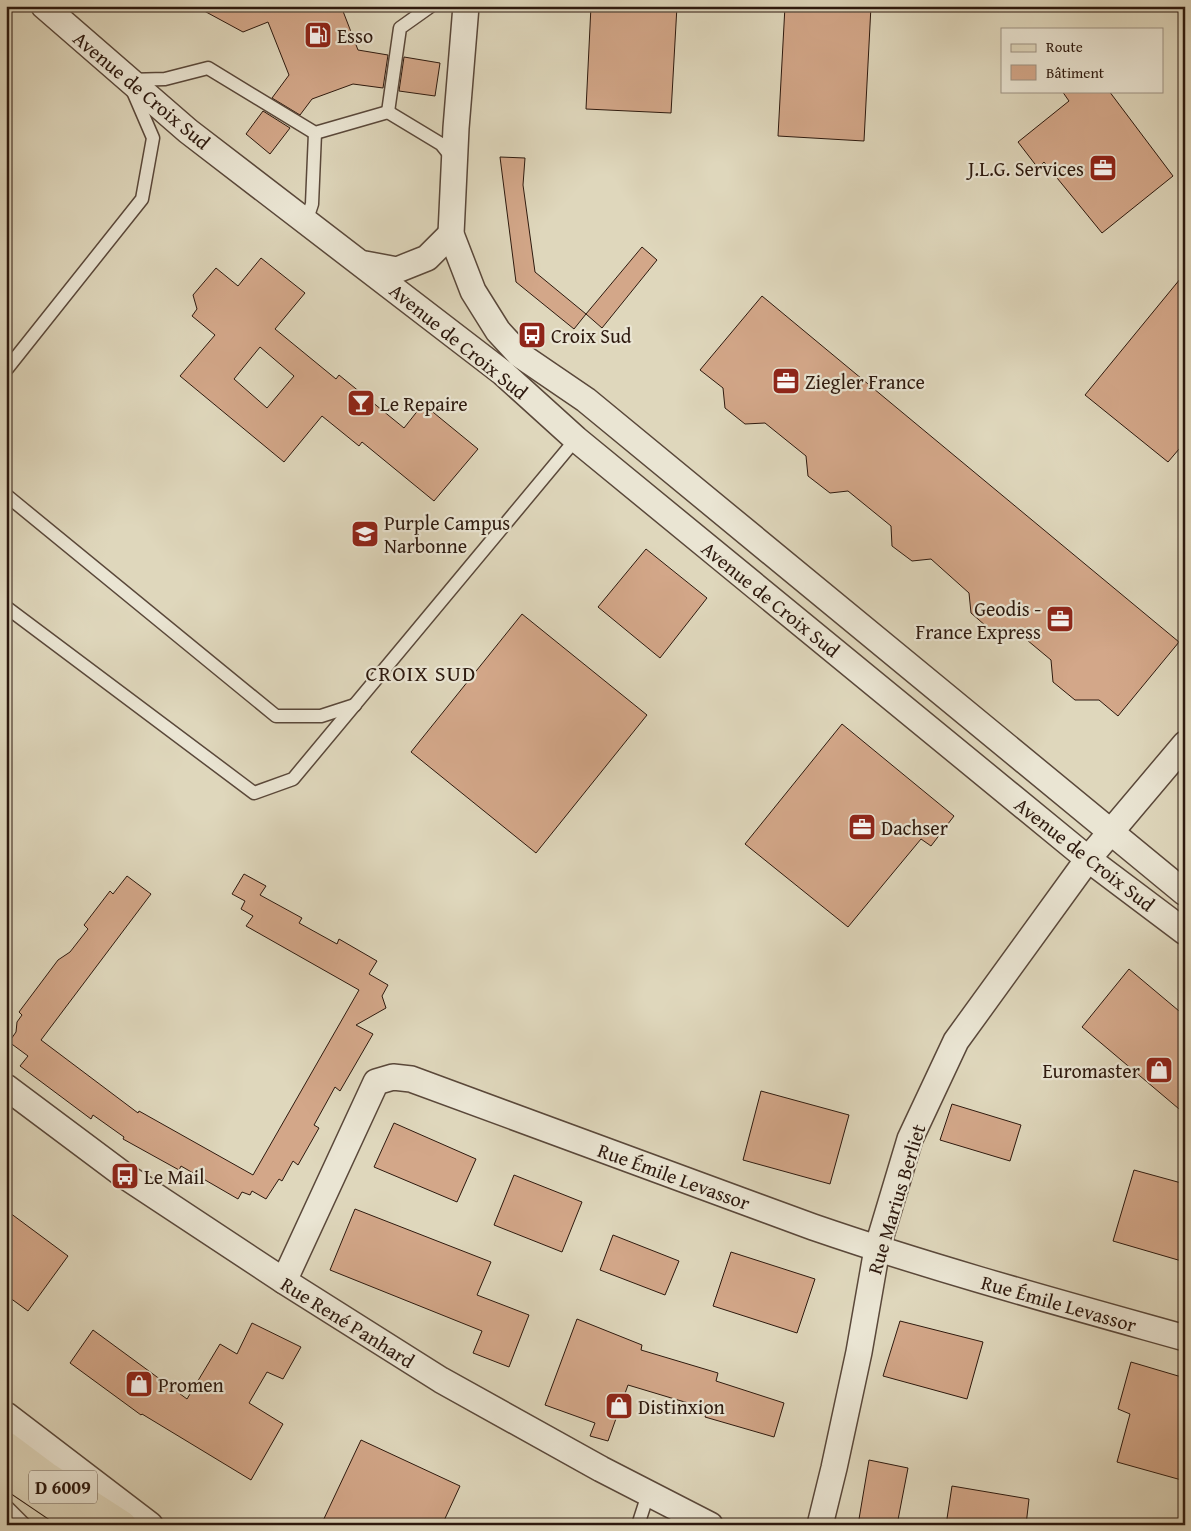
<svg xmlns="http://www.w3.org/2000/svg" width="1191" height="1531" font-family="'Gentium Book Plus',serif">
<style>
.building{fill:#d3a789;stroke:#2d190e;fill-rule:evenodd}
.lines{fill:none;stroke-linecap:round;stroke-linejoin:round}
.service-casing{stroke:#5a483a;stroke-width:15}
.minor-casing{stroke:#5a483a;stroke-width:28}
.primary-casing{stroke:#2d190e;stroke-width:30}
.service{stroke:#eae5d3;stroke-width:12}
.minor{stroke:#eae5d3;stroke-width:25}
.primary{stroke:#dfd7bc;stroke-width:28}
.labels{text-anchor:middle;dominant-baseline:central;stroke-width:4.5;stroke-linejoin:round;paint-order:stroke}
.shield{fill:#eae5d3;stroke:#665649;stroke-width:1}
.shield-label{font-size:19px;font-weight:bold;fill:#2d190e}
.poi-label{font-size:20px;fill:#2d190e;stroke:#eae5d3;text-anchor:start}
.street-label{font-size:20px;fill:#2d190e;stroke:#eae5d3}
.quarter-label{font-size:22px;letter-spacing:1px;fill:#2d190e;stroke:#eae5d3}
</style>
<rect width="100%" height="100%" fill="#dfd7bc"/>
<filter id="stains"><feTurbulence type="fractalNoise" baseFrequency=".004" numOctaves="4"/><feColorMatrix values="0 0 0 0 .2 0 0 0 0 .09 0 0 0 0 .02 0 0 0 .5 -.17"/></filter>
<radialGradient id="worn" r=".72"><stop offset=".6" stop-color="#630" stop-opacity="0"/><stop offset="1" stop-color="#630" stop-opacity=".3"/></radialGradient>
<g class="building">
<polygon points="195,6 341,6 358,50 388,55 383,88 353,84 312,99 300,115 272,98 289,75 268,22 243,32"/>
<polygon points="591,6 677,6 671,113 586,109"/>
<polygon points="785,6 871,6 864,141 778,136"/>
<polygon points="404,57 440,63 435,96 399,91"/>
<polygon points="1062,91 1109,91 1173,176 1102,233 1044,162 1038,168 1018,142 1069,101"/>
<polygon points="263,111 290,128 270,154 246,134"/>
<polygon points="500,157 525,158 523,185 535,272 586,314 574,329 516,282"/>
<polygon points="642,247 657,260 602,328 586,314"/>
<path d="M 261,258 L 305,293 L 275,329 L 336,379 L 339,375 L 404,428 L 423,404 L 478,449 L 434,501 L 362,442 L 359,446 L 322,416 L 284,462 L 180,376 L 215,335 L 192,316 L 197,309 L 193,295 L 216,268 L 238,286 ZM 260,347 L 294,376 L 267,408 L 234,379 Z"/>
<polygon points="1185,273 1185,442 1168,462 1085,395"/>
<polygon points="762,296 1179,642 1118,716 1099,700 1075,700 1053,682 1051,660 1015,630 994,633 971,613 969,593 931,559 912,561 892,546 891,526 848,491 830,493 808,476 806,456 765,423 745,424 725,408 723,388 700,370"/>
<polygon points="646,549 707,598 660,658 598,607"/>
<polygon points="522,614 647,715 536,853 411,752"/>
<polygon points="842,724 954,816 931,846 921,839 848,927 745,844"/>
<polygon points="244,874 266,886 260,895 302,918 299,923 337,944 339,939 377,961 369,974 388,985 382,996 386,1008 356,1025 373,1034 340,1091 335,1087 314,1125 319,1128 298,1165 293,1161 282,1181 279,1179 266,1199 252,1191 250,1195 242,1192 238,1199 181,1166 179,1170 123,1139 124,1137 93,1115 91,1119 20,1066 28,1056 9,1042 16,1032 17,1022 22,1015 19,1012 58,960 70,952 88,929 84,925 110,891 113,894 127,876 151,894 41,1040 138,1113 139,1111 253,1175 359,990 246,926 253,916 241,909 245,901 232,894"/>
<polygon points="1129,969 1185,1016 1185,1114 1082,1027"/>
<polygon points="761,1091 849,1115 830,1184 743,1160"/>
<polygon points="952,1104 1021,1125 1010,1161 940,1140"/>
<polygon points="394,1123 476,1159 457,1202 374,1167"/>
<polygon points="1134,1170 1185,1184 1185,1262 1113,1241"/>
<polygon points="514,1175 582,1202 562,1252 494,1225"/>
<polygon points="355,1209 491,1262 477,1295 529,1315 509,1367 473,1353 482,1331 330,1270"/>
<polygon points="6,1210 68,1256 28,1311 6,1295"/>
<polygon points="613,1235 679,1261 665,1295 600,1270"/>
<polygon points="731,1252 815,1279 797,1333 713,1306"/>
<polygon points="577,1319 642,1345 641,1350 718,1373 716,1381 784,1403 774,1437 705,1417 708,1409 628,1385 608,1441 590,1436 595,1423 545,1405"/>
<polygon points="900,1321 983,1342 967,1399 883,1376"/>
<polygon points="252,1323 301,1347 283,1379 267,1372 249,1403 283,1424 251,1480 142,1414 141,1415 70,1363 93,1330 187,1399 220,1344 237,1354"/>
<polygon points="1131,1362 1185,1378 1185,1481 1117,1462 1130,1414 1118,1409"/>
<polygon points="361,1440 460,1486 442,1525 321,1525"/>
<polygon points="869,1460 908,1468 897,1525 858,1525"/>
<polygon points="952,1486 1029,1499 1026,1525 946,1525"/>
</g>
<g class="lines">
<defs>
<g id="service">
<polyline points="388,112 400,28 431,6"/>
<polyline points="306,222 312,204 315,133"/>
<polyline points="6,370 142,199 153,138 128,80 165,79 208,68 315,133 388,112 441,144 453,159"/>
<polyline points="6,495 276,716 321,716 355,705"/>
<polyline points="6,607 254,793 293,779 576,439"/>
<polyline points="6,1506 25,1525"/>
<polyline points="638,1525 648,1494"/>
</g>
<g id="minor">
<polyline points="44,6 188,131 503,373 576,439 1088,859 1185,932"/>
<polyline points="466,6 456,128 451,234 473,291 498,331 520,355 586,400 1185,893"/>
<polyline points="365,264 397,270 427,258 451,234"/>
<polyline points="6,1087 125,1176 284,1281 441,1380 601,1469 710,1525"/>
<path d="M 284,1281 L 376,1082 L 393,1077 L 411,1079 L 813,1227 C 935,1269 1060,1303 1185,1338"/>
<polyline points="6,1415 150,1525"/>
<polyline points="820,1525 834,1468 859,1352 877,1249 910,1139 956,1041 1088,859 1185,744"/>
</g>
<g id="primary">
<polyline points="6,1446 46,1476 122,1525"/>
<polyline points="6,1473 83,1525"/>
</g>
</defs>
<use href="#service" class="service-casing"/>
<use href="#minor" class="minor-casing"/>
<use href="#primary" class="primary-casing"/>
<use href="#service" class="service"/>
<use href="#minor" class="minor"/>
<use href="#primary" class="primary"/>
</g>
<defs>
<symbol id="fuel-square" viewBox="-11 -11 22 22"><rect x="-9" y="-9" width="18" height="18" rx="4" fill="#8f2418" stroke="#eae5d3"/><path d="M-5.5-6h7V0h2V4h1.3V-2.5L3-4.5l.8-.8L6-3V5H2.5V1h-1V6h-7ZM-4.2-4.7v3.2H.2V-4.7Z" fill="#fff"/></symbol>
<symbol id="office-square" viewBox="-11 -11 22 22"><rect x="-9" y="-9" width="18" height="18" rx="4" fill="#8f2418" stroke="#eae5d3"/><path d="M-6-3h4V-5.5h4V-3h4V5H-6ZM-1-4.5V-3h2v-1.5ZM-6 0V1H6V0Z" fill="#fff"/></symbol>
<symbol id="bus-square" viewBox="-11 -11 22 22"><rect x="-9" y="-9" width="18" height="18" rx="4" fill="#8f2418" stroke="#eae5d3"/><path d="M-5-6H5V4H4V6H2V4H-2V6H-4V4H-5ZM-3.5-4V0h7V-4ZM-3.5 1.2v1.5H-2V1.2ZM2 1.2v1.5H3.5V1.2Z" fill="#fff"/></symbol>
<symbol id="bar-square" viewBox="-11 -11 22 22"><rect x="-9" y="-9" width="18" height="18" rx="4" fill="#8f2418" stroke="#eae5d3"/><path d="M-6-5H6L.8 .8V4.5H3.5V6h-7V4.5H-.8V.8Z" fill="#fff"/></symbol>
<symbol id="university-square" viewBox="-11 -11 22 22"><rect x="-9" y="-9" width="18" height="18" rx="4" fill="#8f2418" stroke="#eae5d3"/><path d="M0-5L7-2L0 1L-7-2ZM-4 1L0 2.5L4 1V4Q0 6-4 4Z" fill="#fff"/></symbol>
<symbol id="shop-square" viewBox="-11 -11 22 22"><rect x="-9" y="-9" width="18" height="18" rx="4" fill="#8f2418" stroke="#eae5d3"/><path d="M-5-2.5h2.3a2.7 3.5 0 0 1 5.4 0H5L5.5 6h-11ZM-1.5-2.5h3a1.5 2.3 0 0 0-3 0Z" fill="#fff"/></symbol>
</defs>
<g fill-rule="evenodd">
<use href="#fuel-square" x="302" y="19" width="32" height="32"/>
<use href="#office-square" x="1087" y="152" width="32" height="32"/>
<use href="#bus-square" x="516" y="319" width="32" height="32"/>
<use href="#office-square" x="770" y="365" width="32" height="32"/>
<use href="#bar-square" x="345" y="387" width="32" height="32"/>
<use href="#university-square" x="349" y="518" width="32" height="32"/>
<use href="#office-square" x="1044" y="603" width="32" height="32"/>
<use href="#office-square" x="846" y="811" width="32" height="32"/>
<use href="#shop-square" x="1143" y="1054" width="32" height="32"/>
<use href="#bus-square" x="109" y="1160" width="32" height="32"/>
<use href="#shop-square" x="123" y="1368" width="32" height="32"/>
<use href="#shop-square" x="603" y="1390" width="32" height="32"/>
</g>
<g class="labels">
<rect class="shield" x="29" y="1470.5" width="68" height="33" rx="4"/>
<g class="shield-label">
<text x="63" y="1487">D 6009</text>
</g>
<g class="poi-label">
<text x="337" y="35">Esso</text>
<text x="1084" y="168" text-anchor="end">J.L.G. Services</text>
<text x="551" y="335">Croix Sud</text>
<text x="805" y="381">Ziegler France</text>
<text x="380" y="403">Le Repaire</text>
<text x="384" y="522">Purple Campus<tspan x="384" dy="23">Narbonne</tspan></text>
<text x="1041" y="608" text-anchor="end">Geodis -<tspan x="1041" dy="23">France Express</tspan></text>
<text x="881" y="827">Dachser</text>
<text x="1140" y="1070" text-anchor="end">Euromaster</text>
<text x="144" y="1176">Le Mail</text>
<text x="158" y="1384">Promen</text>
<text x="638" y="1406">Distinxion</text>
</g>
<g class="street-label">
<text transform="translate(142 90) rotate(40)">Avenue de Croix Sud</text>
<text transform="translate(459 341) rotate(39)">Avenue de Croix Sud</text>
<text transform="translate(771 599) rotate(39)">Avenue de Croix Sud</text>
<text transform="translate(1085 854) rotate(38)">Avenue de Croix Sud</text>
<text transform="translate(674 1176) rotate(20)">Rue Émile Levassor</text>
<text transform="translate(896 1199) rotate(-73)">Rue Marius Berliet</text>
<text transform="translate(1059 1303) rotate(16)">Rue Émile Levassor</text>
<text transform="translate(348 1322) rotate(32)">Rue René Panhard</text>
</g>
<g class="quarter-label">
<text x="421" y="673">CROIX SUD</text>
</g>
</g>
<rect width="1191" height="1531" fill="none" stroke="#dfd7bc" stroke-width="25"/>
<rect x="8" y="8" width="1176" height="1516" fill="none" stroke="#2d190e" stroke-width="2.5"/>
<rect x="12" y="12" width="1166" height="1506" fill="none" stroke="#2d190e"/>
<rect x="1001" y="28" width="162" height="65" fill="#eae5d3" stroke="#9e9384"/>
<rect x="1011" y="44" width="25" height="8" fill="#dfd7bc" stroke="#9e9384"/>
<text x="1046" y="52" font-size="15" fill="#2d190e">Route</text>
<rect x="1011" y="65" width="25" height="15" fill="#d3a789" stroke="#9e9384"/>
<text x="1046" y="78" font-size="15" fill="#2d190e">Bâtiment</text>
<rect width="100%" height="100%" filter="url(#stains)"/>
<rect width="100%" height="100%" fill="url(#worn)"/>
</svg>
